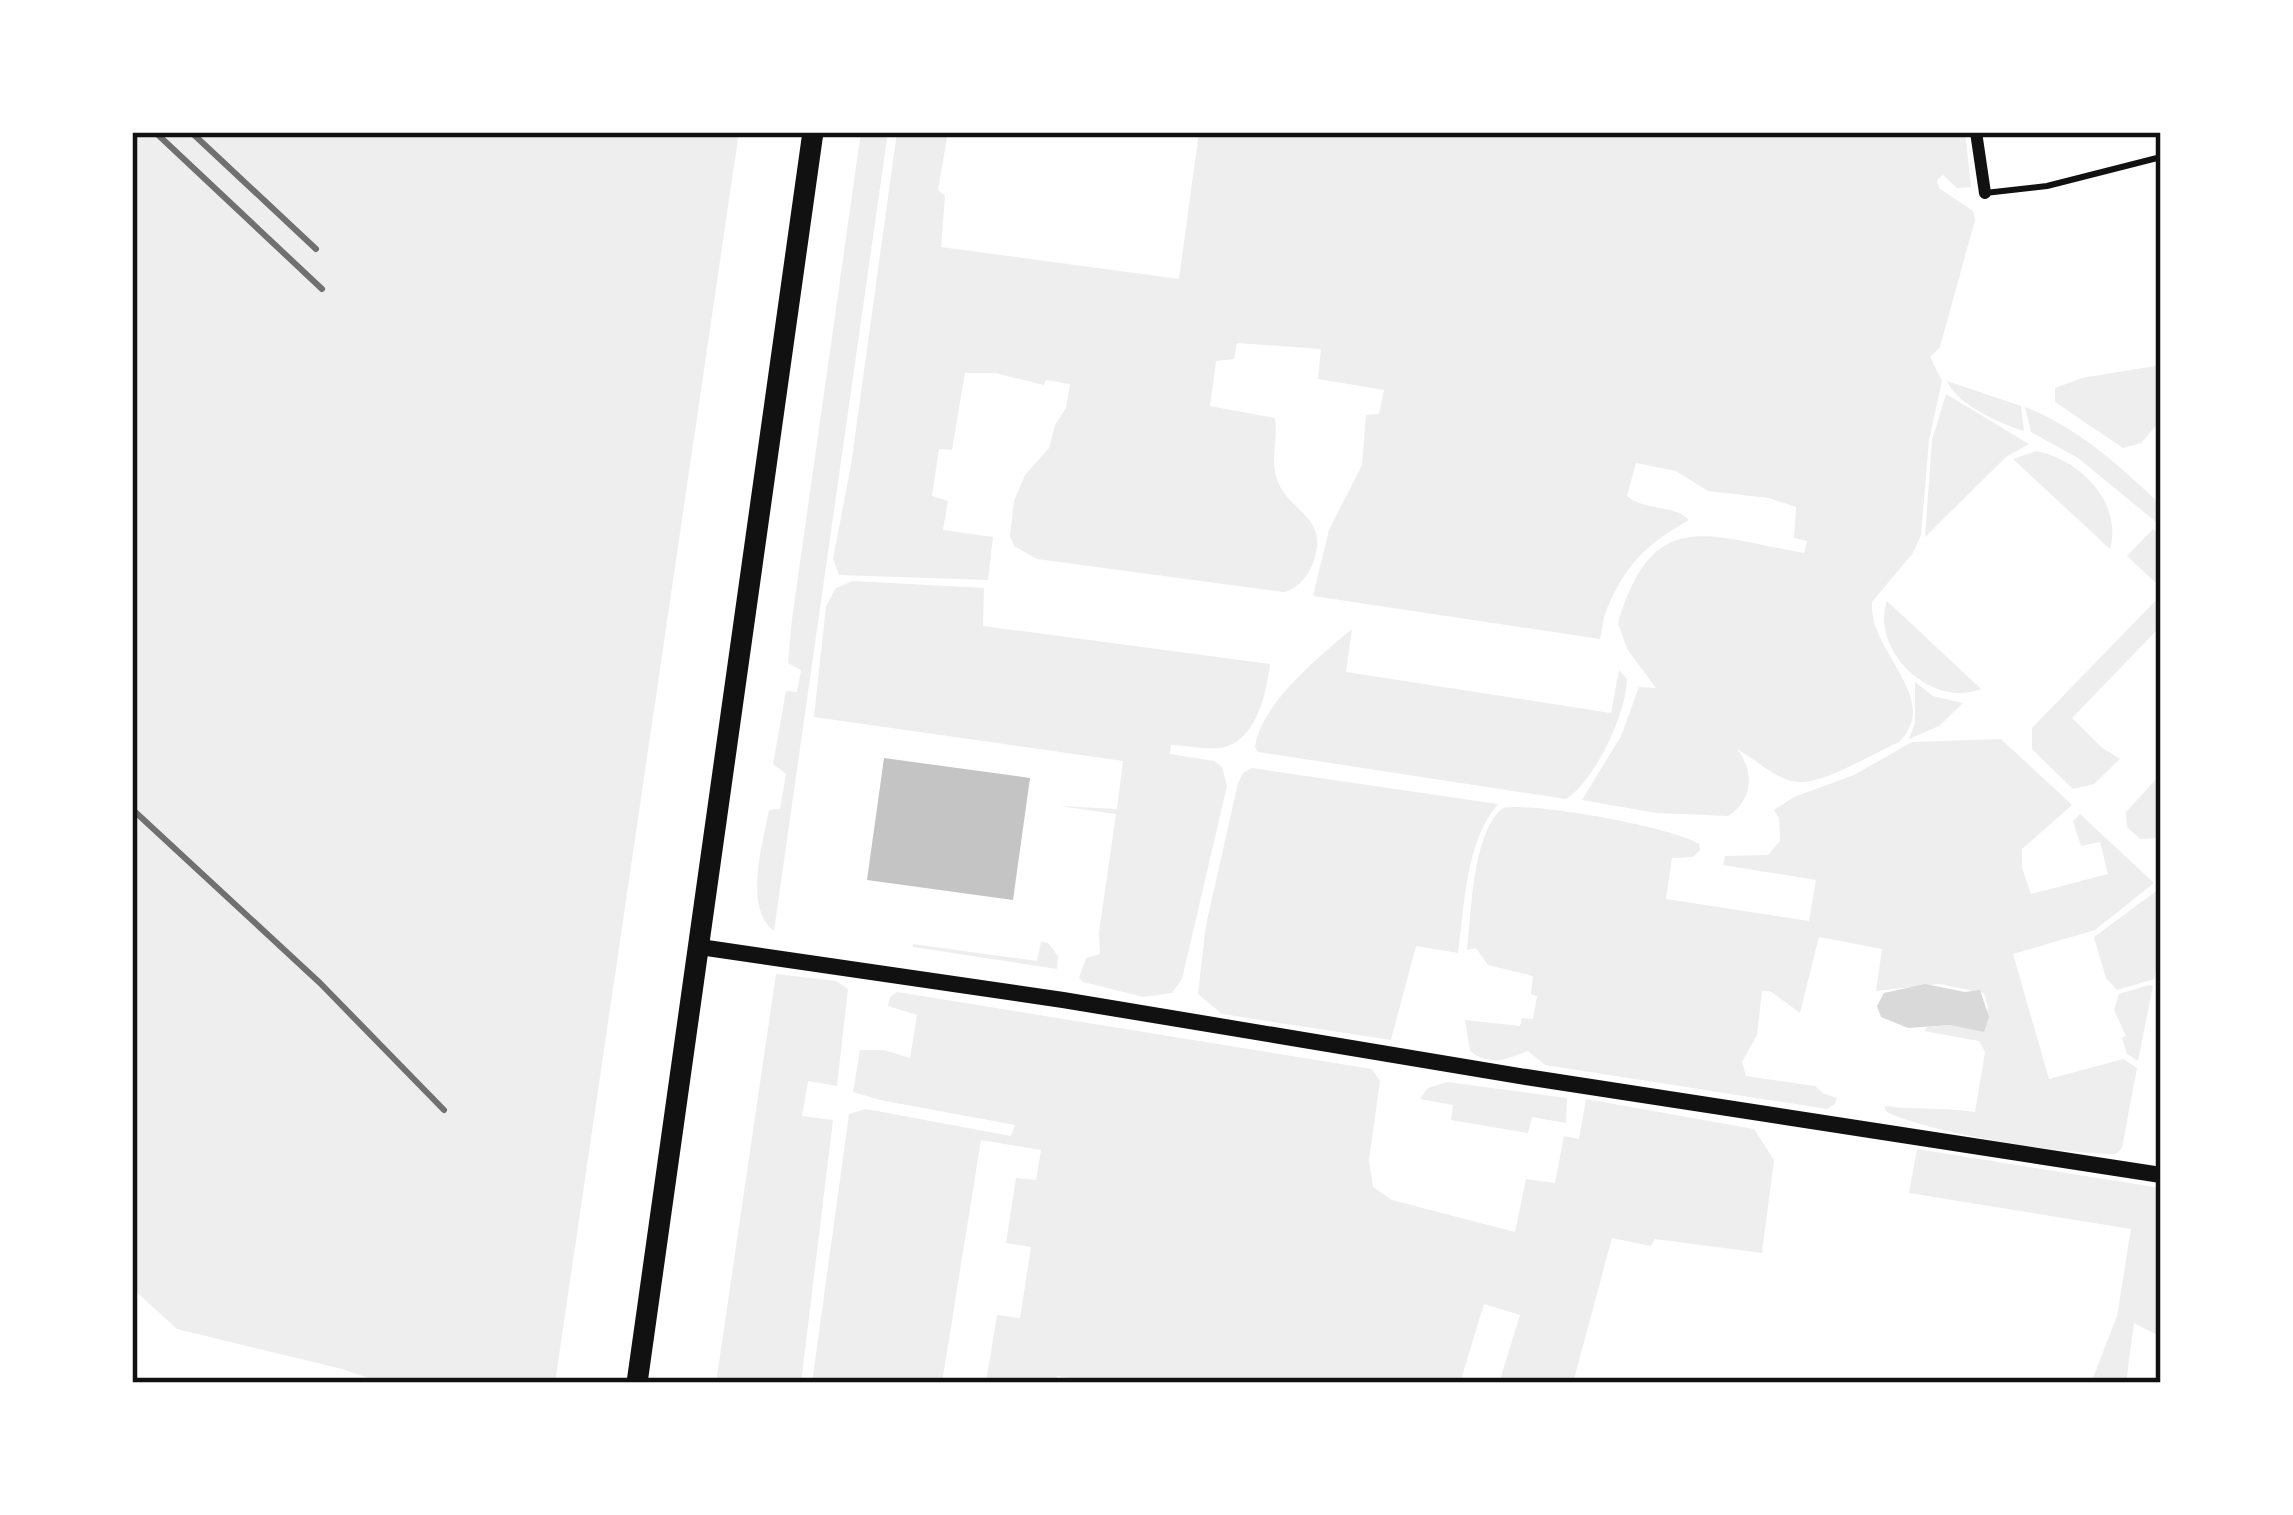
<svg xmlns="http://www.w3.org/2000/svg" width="2293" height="1515" font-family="Barlow,sans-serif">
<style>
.green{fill:#eee}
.water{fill:#d9d9d9}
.building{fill:#c4c4c4}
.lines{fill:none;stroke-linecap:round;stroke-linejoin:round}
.service{stroke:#111;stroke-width:6}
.minor{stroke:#111;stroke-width:12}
.tertiary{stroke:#111;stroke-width:16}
.primary{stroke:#111;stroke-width:21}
.rail{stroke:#707070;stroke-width:6}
.neatline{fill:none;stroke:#111;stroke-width:4.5}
</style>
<rect width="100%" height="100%" fill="#fff"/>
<g class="green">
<polygon points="132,132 739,132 555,1383 383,1383 342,1369 177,1329 132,1288"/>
<path d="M 861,132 L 888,132 L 774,931 C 743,908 763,843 769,810 L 780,809 L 786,774 L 773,764 L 786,691 L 797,692 L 801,670 L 788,663 L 792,619 Z"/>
<path d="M 897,132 L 948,132 L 938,190 L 945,196 L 941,247 L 1179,279 L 1199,132 L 1965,132 L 1971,187 L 1957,188 L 1943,175 L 1937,180 L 1939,188 L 1973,211 L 1975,220 L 1940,347 L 1930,357 L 1942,381 L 1929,440 L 1921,535 L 1913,553 L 1872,602 C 1868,652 1943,698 1899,742 C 1874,753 1824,784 1798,782 C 1775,780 1756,759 1737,749 C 1754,770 1754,800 1728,816 L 1656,813 L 1582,800 L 1621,736 L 1639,687 L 1656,688 L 1627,649 L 1618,623 C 1653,505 1707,536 1804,553 L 1807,541 L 1794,538 L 1796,507 L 1769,498 L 1708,491 L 1676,471 L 1636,463 L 1627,496 C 1644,511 1676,505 1689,520 C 1645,545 1626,564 1606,611 C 1602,620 1603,630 1600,639 L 1313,596 L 1329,530 L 1362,465 L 1366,415 L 1379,414 L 1384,390 L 1318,379 L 1321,349 L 1237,343 L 1234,359 L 1216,361 L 1210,406 L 1275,418 C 1278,437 1271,457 1276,476 C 1283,502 1307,510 1315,530 C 1323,553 1307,587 1284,592 L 1037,559 L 1014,546 L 1010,536 L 1014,501 L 1025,475 L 1049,448 L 1055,425 L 1066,408 L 1070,384 L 1046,380 L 1044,385 L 995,373 L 965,373 L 952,450 L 939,449 L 932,496 L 948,501 L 943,530 L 993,537 L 988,580 L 839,575 L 833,559 L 851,465 Z"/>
<polygon points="2161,365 2161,420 2141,443 2123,448 2055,402 2055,388 2082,378"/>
<path d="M 1947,381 L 2021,406 L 2024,431 C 2001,424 1956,404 1947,381 Z"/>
<polygon points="1946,394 2029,444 2006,457 1925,537 1932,440"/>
<path d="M 2025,407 C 2077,427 2121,467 2161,505 L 2161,526 L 2078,458 L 2031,432 Z"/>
<path d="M 2036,451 C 2079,459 2123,502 2110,549 L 2013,459 Z"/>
<polygon points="2153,529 2161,535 2161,579 2156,583 2127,556"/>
<path d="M 853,581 L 984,588 L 983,626 L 1270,664 C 1267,691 1257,736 1228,746 C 1211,752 1189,745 1171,745 L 1170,754 L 1214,761 L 1222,767 L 1227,786 L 1182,979 L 1172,993 L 1143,997 L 1083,982 L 1079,978 L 1086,958 L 1100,954 L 1099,932 L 1116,814 L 1059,806 L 1117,809 L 1123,761 L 814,717 L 826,606 L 836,588 Z"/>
<polygon points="2161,595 2161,634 2156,631 2072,718 2101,747 2120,759 2094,784 2073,789 2032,749 2032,728"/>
<path d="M 1887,601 L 1981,689 C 1932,709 1870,651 1887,601 Z"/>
<path d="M 1352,629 L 1346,672 L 1611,713 L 1619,670 L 1627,679 C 1627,712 1595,781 1566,799 L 1258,752 L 1255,747 C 1261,703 1320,656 1352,629 Z"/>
<polygon points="1915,682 1933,696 1963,703 1939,726 1909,739 1915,723"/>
<path d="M 2001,739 L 2072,805 L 2022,849 L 2022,868 L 2031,894 L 2108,874 L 2100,842 L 2081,846 L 2073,821 L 2080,814 L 2154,883 L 2095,930 L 2013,954 L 2049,1079 L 2123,1059 L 2137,1068 L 2122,1148 L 2116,1154 C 2068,1155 1928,1133 1887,1112 L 1884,1106 C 1916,1110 1943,1107 1975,1112 L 1985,1052 L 1979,1041 L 1924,1031 L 1927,1027 L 1950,1025 L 1984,1031 L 1988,1007 L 1984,993 L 1939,984 L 1876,991 L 1882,949 L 1819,937 L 1800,1013 L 1770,991 L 1762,991 L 1757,1035 L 1742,1062 L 1746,1076 L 1815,1086 L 1824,1094 L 1837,1098 L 1835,1104 L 1827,1109 L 1545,1065 L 1528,1051 C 1507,1058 1492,1068 1470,1051 L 1465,1020 L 1520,1026 L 1522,1018 L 1533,1019 L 1537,996 L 1531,994 L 1533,976 L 1488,965 L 1476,948 L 1467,950 C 1472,912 1472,832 1503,808 C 1533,802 1672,827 1699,844 L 1700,850 L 1693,857 L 1672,858 L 1666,899 L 1809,921 L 1816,880 L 1723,865 L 1725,856 L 1768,855 L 1780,841 L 1779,818 L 1774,810 L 1794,797 L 1854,775 L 1912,742 Z"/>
<path d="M 1252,768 L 1498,804 C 1465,843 1465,904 1458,953 L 1416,946 L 1391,1040 L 1222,1014 L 1198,994 L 1206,925 L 1238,783 L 1243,773 Z"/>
<polygon points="2161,774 2161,838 2140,839 2127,827 2126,812"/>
<polygon points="2159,889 2161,948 2154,979 2117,990 2106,978 2094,937"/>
<polygon points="1041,942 1048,943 1058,956 1057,969 913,947 913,944 1037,961"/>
<polygon points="776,974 836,981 848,989 837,1086 808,1081 802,1116 833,1120 801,1383 716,1383"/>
<polygon points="2149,985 2153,986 2138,1061 2127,1054 2122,1038 2126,1036 2114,1010 2119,994"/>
<polygon points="897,992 1372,1069 1380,1081 1369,1160 1373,1187 1392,1200 1515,1232 1526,1179 1555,1183 1564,1136 1579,1139 1586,1099 1754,1129 1774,1160 1762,1253 1655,1239 1651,1246 1612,1238 1573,1383 1499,1383 1520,1315 1484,1304 1460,1383 1103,1383 1057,1376 1055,1383 995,1383 986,1382 997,1315 1020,1318 1031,1247 1006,1243 1016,1178 1036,1180 1041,1150 981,1140 942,1383 812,1383 849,1114 866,1109 1011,1136 1015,1125 880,1100 853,1092 860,1050 884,1050 910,1058 917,1015 888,1006 890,997"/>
<polygon points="1447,1082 1567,1098 1566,1123 1532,1117 1528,1133 1451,1120 1453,1105 1420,1099 1428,1088"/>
<polygon points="1917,1149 2161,1188 2161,1337 2134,1323 2126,1383 2091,1383 2117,1316 2131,1229 1909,1193"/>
</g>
<polygon class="water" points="1925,984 1965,992 1980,990 1989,1017 1984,1032 1950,1025 1908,1028 1881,1017 1877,1006 1884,993"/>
<polygon class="building" points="884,758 1030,778 1013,900 867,880"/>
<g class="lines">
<polyline class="service" points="1985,193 2047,186 2161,157"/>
<polyline class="minor" points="1976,132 1985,193"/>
<polyline class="tertiary" points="700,947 1063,1000 1526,1077 2161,1175"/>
<polyline class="primary" points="637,1383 813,132"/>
<g class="rail">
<polyline points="155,132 322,289"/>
<polyline points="191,132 316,249"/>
<polyline points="132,809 320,983 444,1110"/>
</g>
</g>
<rect width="2293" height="1515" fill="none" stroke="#ffffff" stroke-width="270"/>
<rect x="135" y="135" width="2023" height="1245" class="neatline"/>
</svg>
